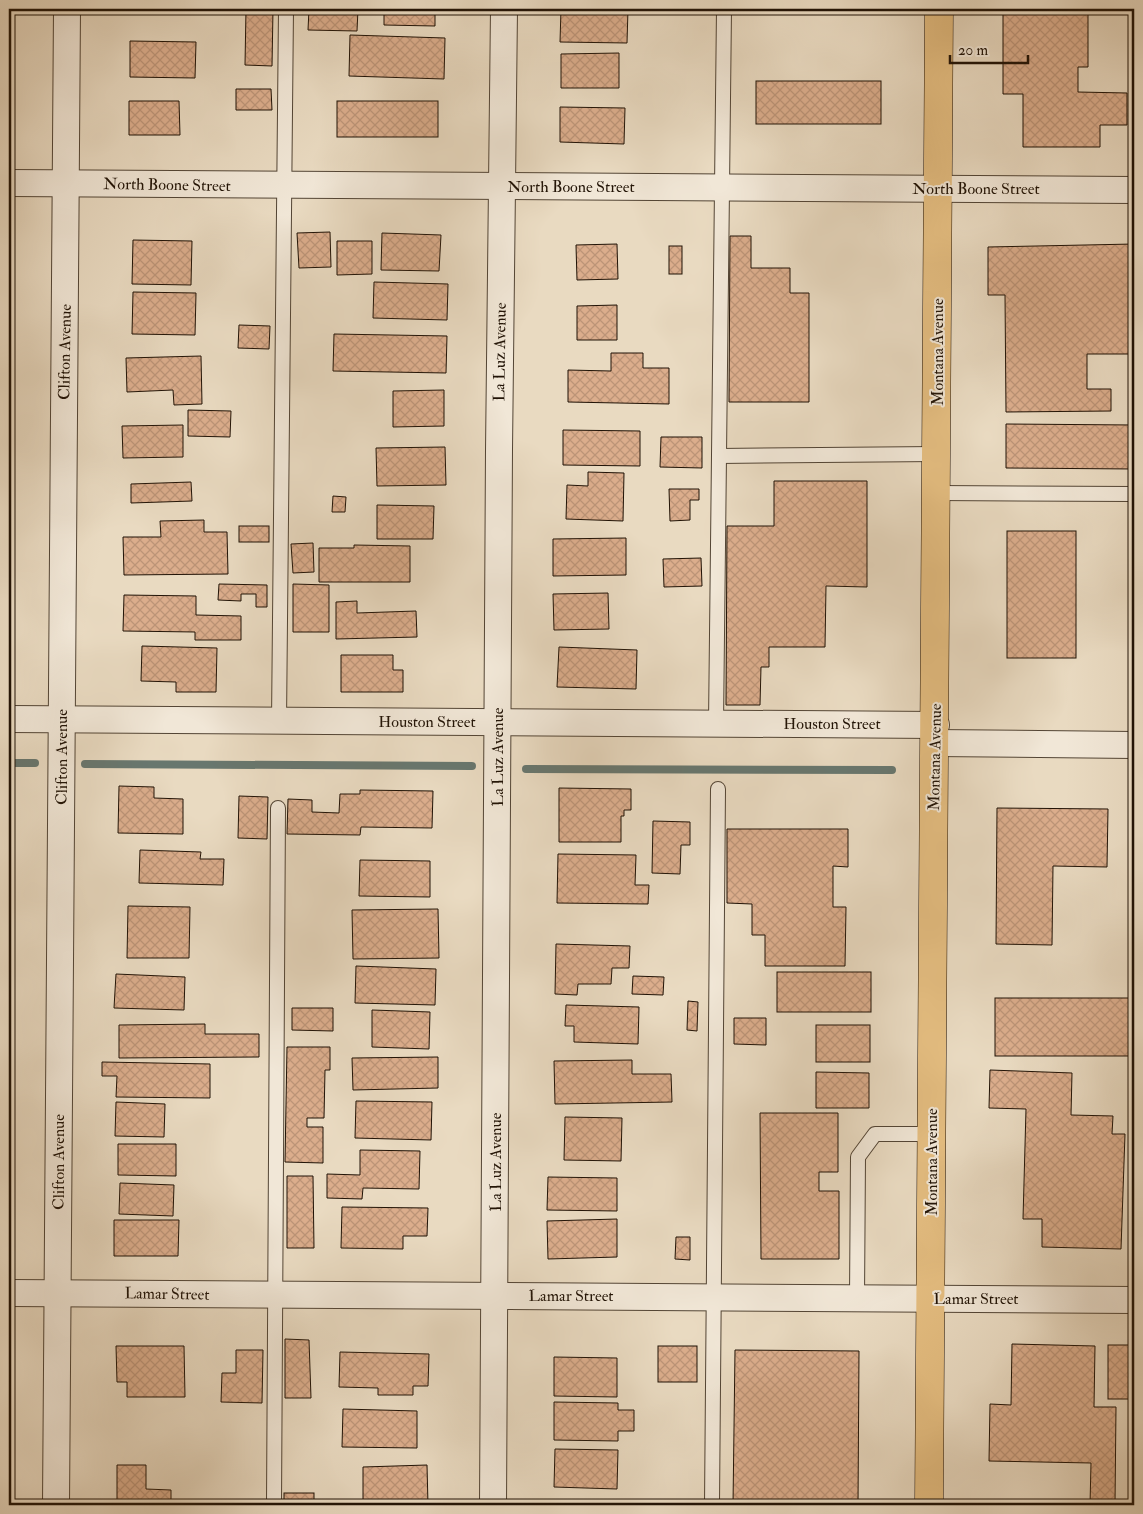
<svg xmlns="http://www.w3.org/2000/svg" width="1143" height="1514" font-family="'IM FELL Double Pica',serif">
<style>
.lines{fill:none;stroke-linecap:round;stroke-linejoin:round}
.stream{stroke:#68776f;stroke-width:8}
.building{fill:url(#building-cross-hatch);stroke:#211306}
.service-casing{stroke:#534535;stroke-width:16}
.minor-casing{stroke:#534535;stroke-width:28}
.primary-casing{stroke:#211306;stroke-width:29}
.service{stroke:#f1e7d7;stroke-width:14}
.minor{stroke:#f1e7d7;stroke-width:26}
.primary{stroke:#e4bd80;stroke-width:28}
.labels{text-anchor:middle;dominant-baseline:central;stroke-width:4;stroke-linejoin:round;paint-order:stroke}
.street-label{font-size:16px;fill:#211306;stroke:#f1e7d7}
</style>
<defs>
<pattern id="building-cross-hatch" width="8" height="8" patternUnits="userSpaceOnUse" patternTransform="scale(1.25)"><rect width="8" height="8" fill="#dbad8c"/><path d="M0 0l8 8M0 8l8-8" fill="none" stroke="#bc9477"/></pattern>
</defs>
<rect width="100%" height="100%" fill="#e9dac1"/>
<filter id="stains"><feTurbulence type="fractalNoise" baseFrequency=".004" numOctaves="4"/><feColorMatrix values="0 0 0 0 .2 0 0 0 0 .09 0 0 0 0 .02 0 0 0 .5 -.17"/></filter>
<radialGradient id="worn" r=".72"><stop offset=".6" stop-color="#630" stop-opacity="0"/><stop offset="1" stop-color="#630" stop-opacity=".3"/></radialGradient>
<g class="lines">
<g class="stream">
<polyline points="9,763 35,763"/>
<polyline points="85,764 472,766"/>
<polyline points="526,769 892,770"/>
</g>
</g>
<g class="building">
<polygon points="159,9 229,9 229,14 159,13"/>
<polygon points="246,9 273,9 272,66 245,65"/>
<polygon points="309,9 358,9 357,31 308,30"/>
<polygon points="384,9 435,9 435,26 384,25"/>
<polygon points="561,9 628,9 627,43 560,42"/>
<polygon points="1003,9 1088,9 1088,67 1078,67 1078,92 1127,93 1127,125 1100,125 1100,147 1023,147 1023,94 1003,94"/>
<polygon points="350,35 445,38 444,79 349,76"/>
<polygon points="130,41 196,42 195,78 130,77"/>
<polygon points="619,53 619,88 561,88 561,54"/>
<rect x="756" y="81" width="125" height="43"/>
<polygon points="236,89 271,89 272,110 236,110"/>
<polygon points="129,101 179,101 180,135 129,135"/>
<rect x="337" y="101" width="101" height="36"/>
<polygon points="560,107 625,108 624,144 560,142"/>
<polygon points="330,232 331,267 299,268 297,233"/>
<polygon points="382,233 441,235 439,271 381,270"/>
<polygon points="730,236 751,236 751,268 790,268 790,293 809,293 809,402 729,402"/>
<polygon points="133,240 192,241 191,285 132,284"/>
<polygon points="337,241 372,241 372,274 337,275"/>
<polygon points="617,244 618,279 577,280 576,245"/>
<polygon points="1134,244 1134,354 1087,354 1087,389 1111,389 1111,411 1006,412 1005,295 988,295 988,247"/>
<rect x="669" y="246" width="13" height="28"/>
<polygon points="374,282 448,284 447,320 373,318"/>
<polygon points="133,292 196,293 195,335 132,334"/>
<polygon points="617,305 617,340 577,340 577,306"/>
<polygon points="239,325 270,326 269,349 238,348"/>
<polygon points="334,334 447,336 446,373 333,371"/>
<polygon points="611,353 643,353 643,368 669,368 669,404 568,402 568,370 611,371"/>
<polygon points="201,356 202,404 174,405 173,390 127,392 126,358"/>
<polygon points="444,390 444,426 393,427 393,391"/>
<polygon points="188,410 231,411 230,437 188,436"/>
<polygon points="1006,424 1134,425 1134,469 1006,468"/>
<polygon points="183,425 183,457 123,458 122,426"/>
<polygon points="563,430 640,431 640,466 563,465"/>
<polygon points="661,437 702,437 702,468 660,467"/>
<polygon points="445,447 446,485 377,486 376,448"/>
<polygon points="588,472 624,473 623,521 566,519 567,485 588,486"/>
<polygon points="774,481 867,481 867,587 826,586 825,647 769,647 769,667 761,667 760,705 726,705 727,526 774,526"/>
<polygon points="191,482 192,501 131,503 131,484"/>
<polygon points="669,489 699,489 699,500 690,500 690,520 670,521"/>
<polygon points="333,496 346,497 345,512 332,512"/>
<polygon points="377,505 434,506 433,539 377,539"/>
<polygon points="204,520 204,532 227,532 228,574 124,575 123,537 161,537 160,521"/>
<rect x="239" y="526" width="30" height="16"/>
<rect x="1007" y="531" width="69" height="127"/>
<polygon points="626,538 626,575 553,576 553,539"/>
<polygon points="313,543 314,572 293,573 291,544"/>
<polygon points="354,545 410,546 410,582 319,582 319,548 354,548"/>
<polygon points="701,558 702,586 664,587 663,559"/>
<polygon points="219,584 267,585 267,607 256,607 256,594 241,594 241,601 218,600"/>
<polygon points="293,584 329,585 329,632 293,632"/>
<polygon points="608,593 609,629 554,630 553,594"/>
<polygon points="124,595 196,596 196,615 241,616 241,640 195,640 195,632 123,631"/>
<polygon points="357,601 357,613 416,611 417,637 336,639 336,602"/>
<polygon points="142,646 217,648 216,692 176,692 176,682 141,681"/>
<polygon points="559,647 637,650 636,689 557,687"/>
<polygon points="341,655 393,655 393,670 403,670 403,692 341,692"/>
<polygon points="119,786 154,787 154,798 183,799 183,834 118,833"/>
<polygon points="559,788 631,789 631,810 624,810 624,816 621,816 621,842 559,842"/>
<polygon points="360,790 433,791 432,828 361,827 360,835 287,834 288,799 312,800 312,812 339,813 340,794 360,794"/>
<polygon points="239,796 268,797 267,839 238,838"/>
<polygon points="997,808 1108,809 1107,867 1053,866 1052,945 996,944"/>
<polygon points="653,821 690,822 690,845 681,845 680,874 652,873"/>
<polygon points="727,829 848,829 848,867 833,866 833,907 846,907 845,966 765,966 765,935 752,935 752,904 727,903"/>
<polygon points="140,850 201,852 200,859 224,859 223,885 139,883"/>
<polygon points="558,854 636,855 635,885 649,885 648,904 557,903"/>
<polygon points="360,860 430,861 430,897 359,896"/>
<polygon points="128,906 190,907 189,958 127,958"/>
<polygon points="438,909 439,958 353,959 352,910"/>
<polygon points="556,944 630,946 629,968 612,968 611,984 578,984 577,995 555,994"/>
<polygon points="356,966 436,969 435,1005 355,1003"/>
<rect x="777" y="972" width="94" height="40"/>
<polygon points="116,974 185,977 184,1010 114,1008"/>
<polygon points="633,976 664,977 663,995 632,994"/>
<rect x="995" y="998" width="139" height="58"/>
<polygon points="688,1001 698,1002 697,1031 687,1030"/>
<polygon points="566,1005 639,1007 638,1044 574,1042 574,1026 565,1026"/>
<polygon points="292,1008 333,1008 333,1031 292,1030"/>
<polygon points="372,1010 430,1012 429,1049 372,1047"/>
<polygon points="734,1018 766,1018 766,1045 734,1044"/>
<polygon points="205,1024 205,1034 259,1034 259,1057 119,1058 119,1025"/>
<rect x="816" y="1025" width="54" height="37"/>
<polygon points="287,1047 330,1047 330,1070 325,1070 324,1118 307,1118 307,1127 323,1127 323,1163 285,1162"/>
<polygon points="438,1057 438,1088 353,1090 352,1058"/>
<polygon points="632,1060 632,1074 671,1074 672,1102 555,1104 554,1061"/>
<polygon points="102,1062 210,1064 210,1098 116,1097 117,1076 102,1076"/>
<polygon points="990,1070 1072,1073 1071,1115 1113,1116 1112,1134 1125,1134 1121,1249 1042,1247 1042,1219 1023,1219 1026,1109 989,1108"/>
<polygon points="816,1072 869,1073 869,1108 816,1108"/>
<polygon points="356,1101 432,1102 431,1140 355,1138"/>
<polygon points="116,1102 165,1104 164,1137 115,1136"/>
<polygon points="760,1113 838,1113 838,1172 819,1172 819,1191 839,1191 839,1259 761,1259"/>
<polygon points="565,1117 622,1118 621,1161 564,1160"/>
<polygon points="118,1144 176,1144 176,1176 118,1175"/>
<polygon points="360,1150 420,1151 419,1189 363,1188 362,1199 327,1198 327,1174 360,1175"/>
<polygon points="287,1176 313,1176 314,1248 287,1248"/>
<polygon points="548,1177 617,1178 617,1211 547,1210"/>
<polygon points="120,1183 174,1185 173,1216 119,1214"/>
<polygon points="342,1207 428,1208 427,1236 403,1236 403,1249 341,1248"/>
<polygon points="617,1219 617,1257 548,1259 547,1221"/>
<polygon points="114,1220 179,1220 178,1256 114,1256"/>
<polygon points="676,1237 690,1237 690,1260 675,1259"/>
<polygon points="285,1339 309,1340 311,1398 285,1398"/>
<polygon points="1012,1344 1095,1346 1094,1407 1116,1407 1115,1505 1090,1505 1091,1463 989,1461 990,1404 1011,1405"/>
<rect x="1108" y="1345" width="23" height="54"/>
<polygon points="116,1346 184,1346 185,1397 127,1397 127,1382 117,1382"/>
<rect x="658" y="1346" width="39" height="36"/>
<polygon points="236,1350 263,1350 262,1403 221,1402 222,1373 236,1373"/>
<polygon points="735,1350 859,1351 858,1505 733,1505"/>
<polygon points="340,1352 429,1354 428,1386 413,1386 413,1395 378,1395 378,1388 339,1387"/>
<polygon points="554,1357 617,1358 617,1397 554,1396"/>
<polygon points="554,1402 618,1403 618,1410 634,1410 634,1431 618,1431 618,1441 554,1440"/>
<polygon points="343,1409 417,1411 417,1448 342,1447"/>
<polygon points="555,1449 618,1450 617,1489 554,1487"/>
<polygon points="117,1465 146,1465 146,1489 171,1490 171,1505 117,1505"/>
<polygon points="427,1465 428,1505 363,1505 363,1467"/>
<rect x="284" y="1493" width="30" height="12"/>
<polygon points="562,1502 604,1504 604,1505 562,1505"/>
</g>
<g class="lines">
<defs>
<g id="service">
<polyline points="719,456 937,454"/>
<polyline points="937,493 1134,494"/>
<polyline points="279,722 286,9"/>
<polyline points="716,724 724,9"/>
<polyline points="857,1298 858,1157 875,1134 933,1134"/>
<polyline points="274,1505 278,808"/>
<polyline points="712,1505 718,789"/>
</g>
<g id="minor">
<polyline points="9,183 1134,190"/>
<polyline points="9,719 936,725"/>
<polyline points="935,743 1134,745"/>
<polyline points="9,1293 1134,1300"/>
<polyline points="56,1505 67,9"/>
<polyline points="493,1505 499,450 504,9"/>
</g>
<polyline id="primary" points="929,1505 939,9"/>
</defs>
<use href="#service" class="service-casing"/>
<use href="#minor" class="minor-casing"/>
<use href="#primary" class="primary-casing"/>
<use href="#service" class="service"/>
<use href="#minor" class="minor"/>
<use href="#primary" class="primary"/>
</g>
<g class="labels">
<g class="street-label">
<text transform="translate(167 185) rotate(1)">North Boone Street</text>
<text x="571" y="187">North Boone Street</text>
<text x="976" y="189">North Boone Street</text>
<text transform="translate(65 352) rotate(-89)">Clifton Avenue</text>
<text transform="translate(500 352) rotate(-89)">La Luz Avenue</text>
<text transform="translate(938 352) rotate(-90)">Montana Avenue</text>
<text x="427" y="722">Houston Street</text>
<text x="832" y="724">Houston Street</text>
<text transform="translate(62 757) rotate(-90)">Clifton Avenue</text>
<text transform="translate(498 757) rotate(-90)">La Luz Avenue</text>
<text transform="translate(935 757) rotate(-89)">Montana Avenue</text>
<text transform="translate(59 1162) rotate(-90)">Clifton Avenue</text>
<text transform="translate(496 1162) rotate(-90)">La Luz Avenue</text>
<text transform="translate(932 1162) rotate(-90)">Montana Avenue</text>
<text transform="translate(167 1294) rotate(1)">Lamar Street</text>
<text x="571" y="1296">Lamar Street</text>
<text x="976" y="1299">Lamar Street</text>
</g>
</g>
<rect width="1143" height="1514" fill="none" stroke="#e9dac1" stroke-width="30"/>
<rect x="10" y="10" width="1123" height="1494" fill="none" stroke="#211306" stroke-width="2.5"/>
<rect x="15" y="15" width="1113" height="1484" fill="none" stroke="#211306"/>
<path d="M950 55v8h78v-8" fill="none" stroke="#211306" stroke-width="2.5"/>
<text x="958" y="55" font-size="15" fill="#211306" stroke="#f1e7d7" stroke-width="4" paint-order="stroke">20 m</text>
<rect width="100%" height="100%" filter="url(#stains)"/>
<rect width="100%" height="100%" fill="url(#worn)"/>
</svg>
